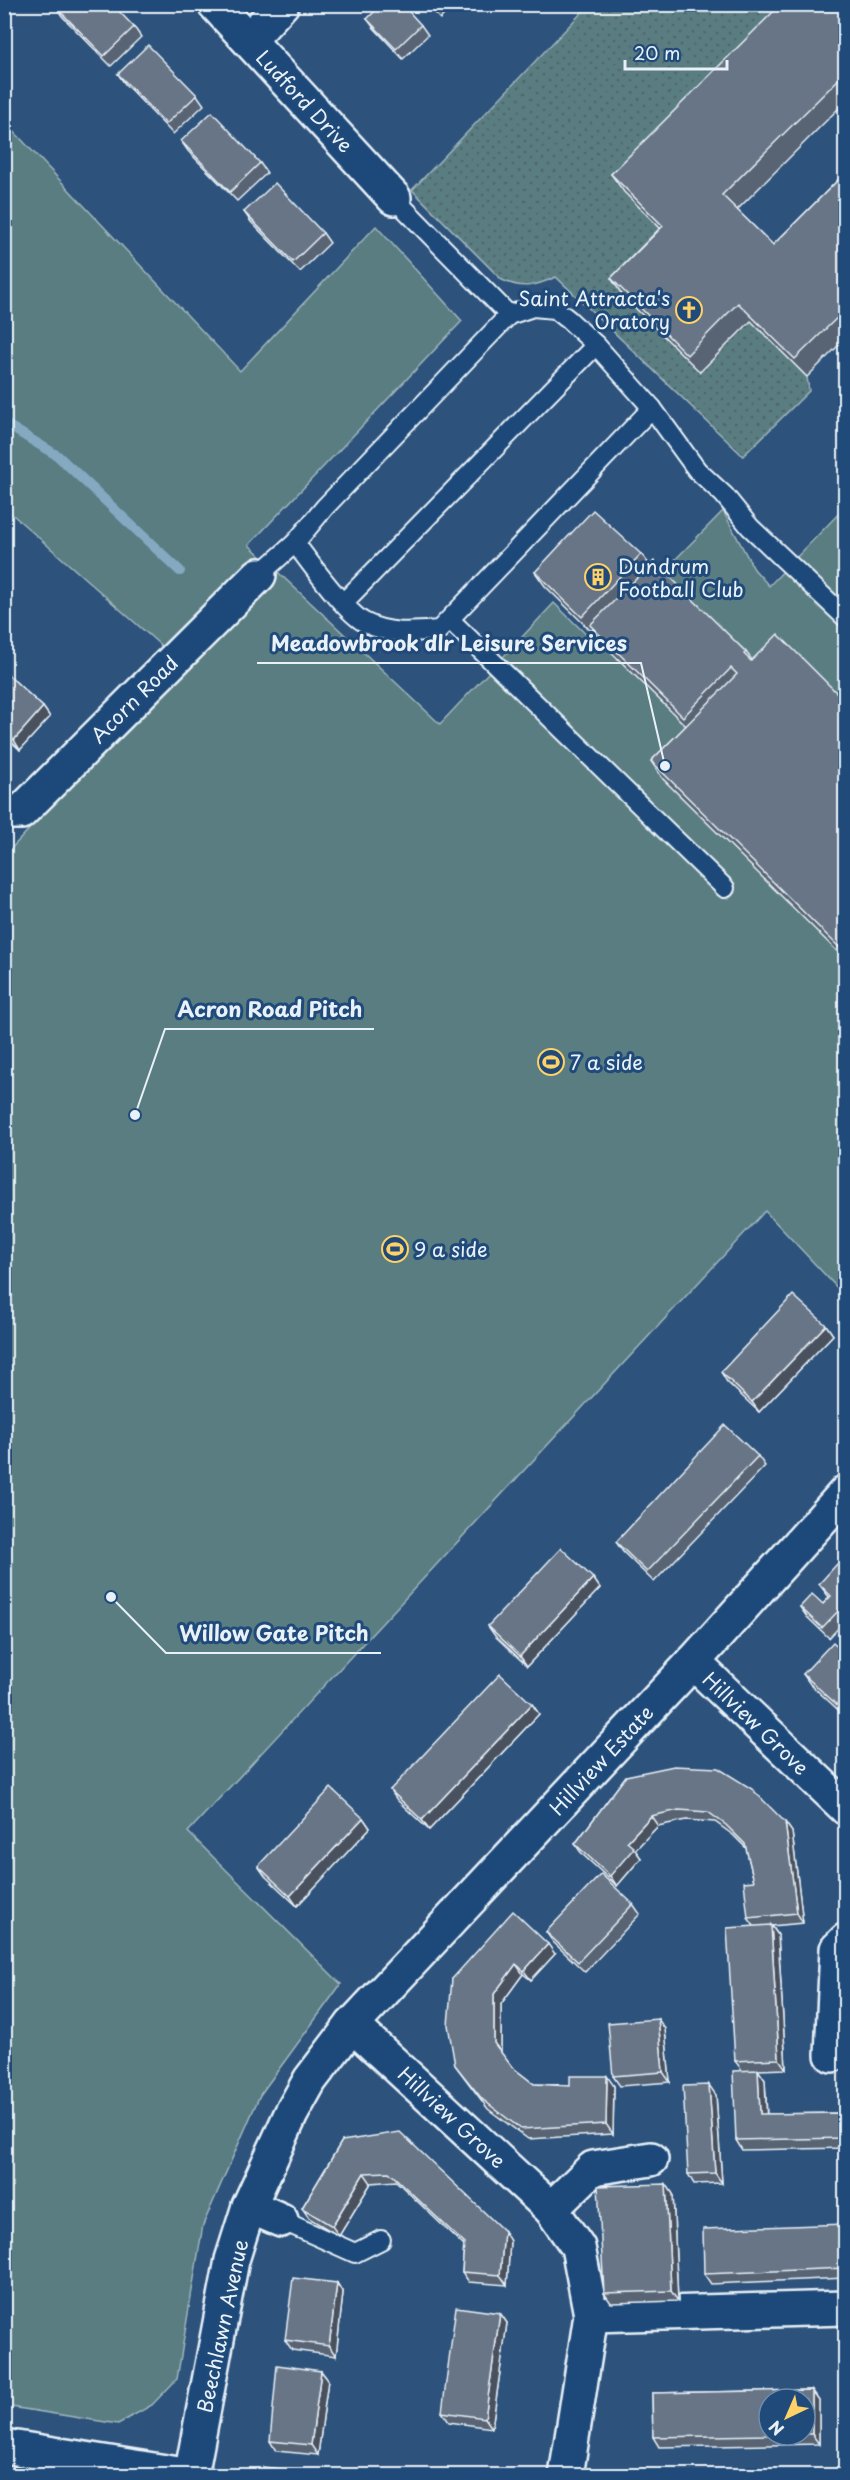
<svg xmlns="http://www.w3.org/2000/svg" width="850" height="2480" font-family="'Playpen Sans',sans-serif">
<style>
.grass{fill:url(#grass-dots);stroke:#a1b7bd;stroke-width:1.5}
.green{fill:#5a7d82;stroke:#a1b7bd;stroke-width:1.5}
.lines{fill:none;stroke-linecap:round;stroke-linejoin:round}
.stream{stroke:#84a9c1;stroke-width:10}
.lane-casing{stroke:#e8f1f8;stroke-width:22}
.street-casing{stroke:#e8f1f8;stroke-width:38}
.lane{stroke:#1f4a7a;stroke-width:18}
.street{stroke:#1f4a7a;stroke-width:33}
.wall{fill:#596473;stroke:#e8f1f8;stroke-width:1.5;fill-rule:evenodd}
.shaded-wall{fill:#48515e;stroke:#e8f1f8;stroke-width:1.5}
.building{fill:#677486;stroke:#e8f1f8;stroke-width:1.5}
.labels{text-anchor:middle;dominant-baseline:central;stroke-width:6;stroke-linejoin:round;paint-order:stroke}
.street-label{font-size:20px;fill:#e8f1f8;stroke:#1f4a7a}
.poi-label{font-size:20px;fill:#e8f1f8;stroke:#1f4a7a;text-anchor:start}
.leader{fill:none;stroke:#e8f1f8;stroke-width:2}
.callout-dot{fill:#e8f1f8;stroke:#1f4a7a;stroke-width:2}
.callout-label{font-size:21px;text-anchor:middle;font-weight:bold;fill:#e8f1f8;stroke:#1f4a7a;stroke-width:6;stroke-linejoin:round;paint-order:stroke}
</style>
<defs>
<pattern id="grass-dots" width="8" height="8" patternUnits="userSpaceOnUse" patternTransform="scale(1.5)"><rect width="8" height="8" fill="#5a7d82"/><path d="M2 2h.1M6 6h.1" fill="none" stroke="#516569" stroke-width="1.8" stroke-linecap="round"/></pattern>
</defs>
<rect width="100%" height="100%" fill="#2d527c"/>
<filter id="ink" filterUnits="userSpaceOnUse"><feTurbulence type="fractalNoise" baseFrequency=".0167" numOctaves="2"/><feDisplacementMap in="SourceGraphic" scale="12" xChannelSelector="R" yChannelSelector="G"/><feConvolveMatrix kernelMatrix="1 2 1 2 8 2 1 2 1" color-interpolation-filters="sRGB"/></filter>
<g filter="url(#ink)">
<path class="grass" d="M 589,5 L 810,5 L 624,191 L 807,377 L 809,391 L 743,456 L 556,277 C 535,286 524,290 502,280 L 412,190 Z"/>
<polygon class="green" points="5,122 240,371 376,226 462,321 249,545 440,724 554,603 594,642 723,511 754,569 769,586 845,507 845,1296 765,1211 188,1832 341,1984 260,2095 203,2225 177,2379 152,2405 118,2424 5,2406 4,854 6,854 183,665 5,508"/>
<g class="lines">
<polyline class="stream" points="4,423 58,456 180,571"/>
<defs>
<g id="lane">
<polyline points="394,198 509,315"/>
<path d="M 295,543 C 309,561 346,614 366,623 C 389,635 415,632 439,630 L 652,408"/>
<polyline points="259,575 295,543 325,507 509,315 533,307 555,309 569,320 596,345 652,408 697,470 724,495 750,527 846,618"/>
<polyline points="343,603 596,345"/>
<polyline points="450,620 725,888"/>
<polyline points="281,2220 355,2253 381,2240"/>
</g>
<g id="street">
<polyline points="215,4 394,198"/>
<polyline points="249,40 282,4"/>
<polyline points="4,812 21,812 259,575"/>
<polyline points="693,1662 846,1808"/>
<polyline points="352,2025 551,2209 578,2247 591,2315 566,2476"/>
<polyline points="832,2055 837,1949 846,1940"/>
<polyline points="249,2206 281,2220"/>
<polyline points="551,2209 593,2168 651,2159"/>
<polyline points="591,2315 846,2308"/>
<polyline points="4,2446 191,2476"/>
<polyline points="191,2476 232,2260 249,2206 291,2114 310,2080 352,2025 693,1662 846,1492"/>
</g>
</defs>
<use href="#lane" class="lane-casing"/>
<use href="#street" class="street-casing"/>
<use href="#lane" class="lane"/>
<use href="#street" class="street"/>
</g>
<g class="wall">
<polygon points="426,4 455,4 440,19"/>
<polygon points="846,4 846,101 737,210 773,245 846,172 846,338 807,377 751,321 700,372 623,296 611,278 660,228 624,192 611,174"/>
<polygon points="55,6 134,27 141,37 111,66 62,16"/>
<polygon points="367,19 421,25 428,35 403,59 374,28"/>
<polygon points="118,74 197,95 204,105 173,134 125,84"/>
<polygon points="181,141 260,163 267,173 237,201 188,151"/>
<polygon points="244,212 323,233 330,243 300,272 251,222"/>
<polygon points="641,554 650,565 746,652 752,660 846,702 846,960 663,779 651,761 686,726 602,643 593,629 591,631 545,586 535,572"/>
<polygon points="4,671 43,707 50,717 20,750 4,735"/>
<polygon points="826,1325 833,1335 759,1412 727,1382 721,1372"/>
<polygon points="758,1456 765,1466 654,1582 623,1552 616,1542"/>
<polygon points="846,1572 846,1620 829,1638 807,1617 800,1607 823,1604 829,1597 819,1584"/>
<polygon points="593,1578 600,1588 527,1666 495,1636 488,1626"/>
<polygon points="846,1654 846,1717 810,1684 803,1674"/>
<polygon points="532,1704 539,1714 429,1830 397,1800 390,1790"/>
<polygon points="626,1776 785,1822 792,1832 803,1923 772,1926 778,1935 786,2069 758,2070 765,2080 767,2114 846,2113 846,2148 742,2150 736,2140 742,2070 735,2061 754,1926 748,1918 754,1881 746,1848 733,1835 715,1822 686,1820 658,1826 635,1850 641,1858 617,1886 582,1854 575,1844"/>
<polygon points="363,1818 370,1828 297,1906 265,1876 258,1866"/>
<polygon points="633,1904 640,1914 585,1972 553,1942 546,1932"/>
<polygon points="555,1954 531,1980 523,1974 501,2004 501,2053 512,2067 534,2084 614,2086 613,2134 528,2139 488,2109 455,2065 452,1979"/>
<polygon points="665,2029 670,2082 620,2086 613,2076"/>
<polygon points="716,2095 722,2183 694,2184 688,2174"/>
<polygon points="342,2141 510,2241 507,2285 469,2282 462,2272 464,2246 396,2181 371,2183 339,2236 309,2218 302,2208"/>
<polygon points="666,2184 673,2194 678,2301 611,2303 604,2293"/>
<polygon points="846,2224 846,2278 711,2284 704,2274"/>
<polygon points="337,2283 343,2293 336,2356 292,2350 285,2340"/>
<polygon points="500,2313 507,2323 492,2428 449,2422 442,2412"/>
<polygon points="321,2371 328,2380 318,2455 276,2451 270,2441"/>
<path d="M 812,2390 L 819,2400 L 819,2444 L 659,2447 L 653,2437 L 652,2393 ZM 769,2399 L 805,2399 L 805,2435 L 769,2435 Z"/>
</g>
<g class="shaded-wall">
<polygon points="43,707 50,717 20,750 14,740"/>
<polygon points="826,1325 833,1335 759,1412 752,1402"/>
<polygon points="593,1578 600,1588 527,1666 520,1656"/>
<polygon points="532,1704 539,1714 429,1830 422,1820"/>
<polygon points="651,1816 658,1826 635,1850 641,1858 617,1886 610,1876 627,1842"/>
<polygon points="363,1818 370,1828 297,1906 290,1896"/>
<polygon points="785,1822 792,1832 803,1923 797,1913"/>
<polygon points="771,1925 778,1935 786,2069 779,2059"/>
<polygon points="548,1944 555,1954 531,1980 524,1971"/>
<polygon points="516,1964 523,1974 501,2004 501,2053 494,2043 494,1994"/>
<polygon points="658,2019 665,2029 670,2082 663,2072"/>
<polygon points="758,2070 765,2080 767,2124 760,2114"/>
<polygon points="607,2076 614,2086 613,2134 606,2124"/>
<polygon points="709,2085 716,2095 722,2183 715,2173"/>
<polygon points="364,2173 371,2183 339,2236 332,2226"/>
<polygon points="666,2184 673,2194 678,2301 671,2291"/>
<polygon points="504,2231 510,2241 507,2285 500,2275"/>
<polygon points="337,2283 343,2293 336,2356 329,2346"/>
<polygon points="500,2313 507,2323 492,2428 485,2418"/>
<polygon points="321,2371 328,2380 318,2455 311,2445"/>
<polygon points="812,2390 819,2400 819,2444 812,2434"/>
</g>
<g class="building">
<polygon points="57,4 112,4 134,27 104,56 55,6"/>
<polygon points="382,4 402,4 421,25 396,49 367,19"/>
<polygon points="429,4 438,4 433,9"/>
<polygon points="781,4 846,4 846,72 722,195 773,245 846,172 846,309 795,359 738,303 687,355 611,278 663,226 611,174"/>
<polygon points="148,45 197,95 166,124 118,74"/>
<polygon points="212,112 260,163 230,192 181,141"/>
<polygon points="275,183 323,233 293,262 244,212"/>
<polygon points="593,510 641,554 582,617 535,572"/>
<polygon points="654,561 746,652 744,654 751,661 778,634 846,702 846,954 651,761 737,674 731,668 683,717 590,625"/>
<polygon points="4,671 43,707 14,740 4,732"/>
<polygon points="793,1295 826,1325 752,1402 721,1372"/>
<polygon points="725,1425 758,1456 647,1572 616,1542"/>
<polygon points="561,1548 593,1578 520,1656 488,1626"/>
<polygon points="837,1564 846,1572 846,1608 843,1606 822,1628 800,1607 812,1594 823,1604 831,1596 819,1584"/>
<polygon points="833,1642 846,1654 846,1713 803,1674"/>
<polygon points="500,1674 532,1704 422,1820 390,1790"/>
<polygon points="674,1766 718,1768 752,1789 785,1822 797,1913 748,1918 744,1882 754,1881 745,1844 726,1825 708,1812 679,1810 651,1816 627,1842 634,1848 610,1876 575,1844 626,1776"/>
<polygon points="331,1788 363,1818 290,1896 258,1866"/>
<polygon points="601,1874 633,1904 578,1962 546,1932"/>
<polygon points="513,1911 548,1944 524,1971 516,1964 494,1994 494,2043 512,2067 534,2084 570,2086 570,2076 607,2076 606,2124 521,2129 482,2099 455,2065 448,2025 452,1979"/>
<polygon points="771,1925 779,2059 735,2061 727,1928"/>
<polygon points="658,2019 663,2072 613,2076 608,2023"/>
<polygon points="758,2070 760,2114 846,2113 846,2138 736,2140 733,2071"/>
<polygon points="709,2085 715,2173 688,2174 683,2086"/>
<polygon points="400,2132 504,2231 500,2275 462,2272 464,2243 389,2172 364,2173 332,2226 302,2208 342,2141"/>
<polygon points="666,2184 671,2291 604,2293 598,2186"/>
<polygon points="846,2224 846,2268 704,2274 703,2229"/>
<polygon points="293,2278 337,2283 329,2346 285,2340"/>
<polygon points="456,2307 500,2313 485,2418 442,2412"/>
<polygon points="277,2365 321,2371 311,2445 270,2441"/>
<polygon points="812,2390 812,2434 805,2434 805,2399 769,2399 769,2435 770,2435 653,2437 652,2393"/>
<polygon points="263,2467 307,2472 306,2475 262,2475"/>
</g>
</g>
<defs>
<symbol id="church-ring" viewBox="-11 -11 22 22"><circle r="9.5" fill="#1f4a7a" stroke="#ffd166" stroke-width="1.5"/><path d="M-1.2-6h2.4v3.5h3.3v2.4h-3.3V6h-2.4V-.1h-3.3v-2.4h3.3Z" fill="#ffd166"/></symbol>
<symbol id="building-ring" viewBox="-11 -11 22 22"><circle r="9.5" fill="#1f4a7a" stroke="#ffd166" stroke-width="1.5"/><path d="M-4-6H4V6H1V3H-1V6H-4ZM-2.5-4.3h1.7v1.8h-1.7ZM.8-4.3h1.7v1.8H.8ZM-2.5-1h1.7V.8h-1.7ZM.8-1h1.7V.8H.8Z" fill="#ffd166"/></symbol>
<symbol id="stadium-ring" viewBox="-11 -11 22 22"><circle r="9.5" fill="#1f4a7a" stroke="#ffd166" stroke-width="1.5"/><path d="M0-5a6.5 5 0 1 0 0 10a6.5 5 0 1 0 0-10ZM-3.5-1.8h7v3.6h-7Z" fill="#ffd166"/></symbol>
</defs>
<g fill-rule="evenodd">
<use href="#church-ring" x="674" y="295" width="30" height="30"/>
<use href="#building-ring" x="583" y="562" width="30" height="30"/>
<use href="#stadium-ring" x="536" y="1047" width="30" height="30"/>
<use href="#stadium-ring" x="380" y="1234" width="30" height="30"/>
</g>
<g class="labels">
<g class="street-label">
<text transform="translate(305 101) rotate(47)">Ludford Drive</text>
<text transform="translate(134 699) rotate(-45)">Acorn Road</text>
<text transform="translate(756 1723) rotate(44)">Hillview Grove</text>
<text transform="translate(601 1760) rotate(-47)">Hillview Estate</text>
<text transform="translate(452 2117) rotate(43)">Hillview Grove</text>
<text transform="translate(222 2326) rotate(-78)">Beechlawn Avenue</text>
</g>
<g class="poi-label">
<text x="670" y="298" text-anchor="end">Saint Attracta's<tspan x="670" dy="23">Oratory</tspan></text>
<text x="618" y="566">Dundrum<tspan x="618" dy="23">Football Club</tspan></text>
<text x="570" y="1062">7 a side</text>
<text x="414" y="1249">9 a side</text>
</g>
</g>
<path class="leader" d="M665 766L641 663H257M135 1115L165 1029H374M111 1597L166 1653H381"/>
<g class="callout-dot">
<circle cx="665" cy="766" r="6"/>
<circle cx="135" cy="1115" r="6"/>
<circle cx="111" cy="1597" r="6"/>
</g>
<g class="callout-label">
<text x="449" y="651">Meadowbrook dlr Leisure Services</text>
<text x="270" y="1017">Acron Road Pitch</text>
<text x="274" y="1641">Willow Gate Pitch</text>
</g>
<rect width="850" height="2480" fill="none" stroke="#1f4a7a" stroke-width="24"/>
<rect x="12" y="12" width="826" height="2456" fill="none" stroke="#e8f1f8" stroke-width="2" filter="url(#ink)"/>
<g transform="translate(787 2417) rotate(224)"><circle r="28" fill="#1f4a7a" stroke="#6f8dac" stroke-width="1.5"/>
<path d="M0-4.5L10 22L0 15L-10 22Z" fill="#ffd166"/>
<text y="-9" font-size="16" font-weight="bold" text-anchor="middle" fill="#e8f1f8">N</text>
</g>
<path d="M625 60v9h102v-9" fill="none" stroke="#e8f1f8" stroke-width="3"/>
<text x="634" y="60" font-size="18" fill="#e8f1f8" stroke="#1f4a7a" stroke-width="4.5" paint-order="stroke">20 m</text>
</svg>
